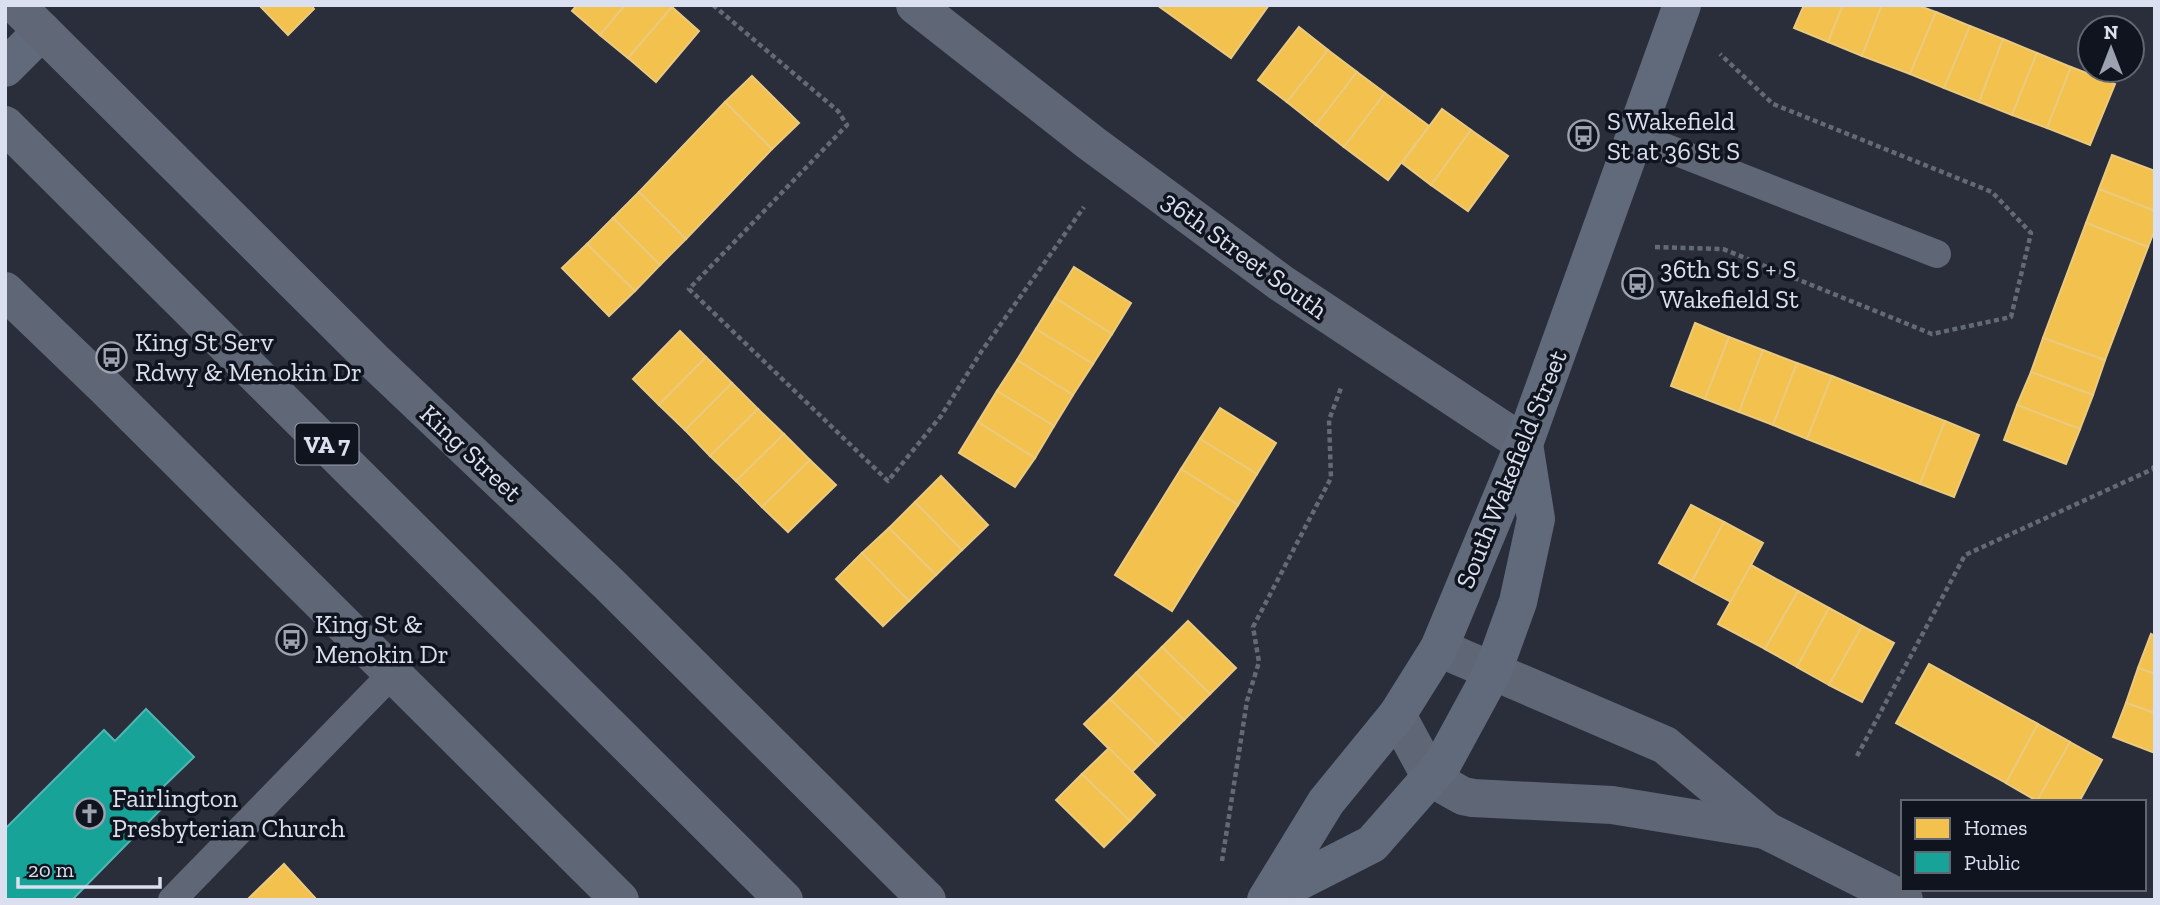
<svg xmlns="http://www.w3.org/2000/svg" width="2160" height="905" font-family="'Zilla Slab',serif">
<style>
.homes{fill:#f2c14e;stroke:#ebca7e;stroke-width:2}
.public{fill:#17a398;stroke:#52b5b2;stroke-width:2}
.lines{fill:none;stroke-linecap:round;stroke-linejoin:round}
.path{stroke:#636a76;stroke-width:4.5;stroke-dasharray:5 3.5;stroke-linecap:butt}
.lane{stroke:#5f6676;stroke-width:28}
.street{stroke:#5f6676;stroke-width:38}
.secondary{stroke:#616a7b;stroke-width:38}
.primary{stroke:#606776;stroke-width:38}
.labels{text-anchor:middle;dominant-baseline:central;stroke-width:7;stroke-linejoin:round;paint-order:stroke}
.shield{fill:#10141e;stroke:#9da3b0;stroke-width:2}
.shield-label{font-size:24px;font-weight:bold;fill:#dae0ef}
.poi-label{font-size:26px;fill:#dae0ef;stroke:#10141e;text-anchor:start}
.street-label{font-size:26px;fill:#dae0ef;stroke:#10141e}
</style>
<rect width="100%" height="100%" fill="#2a2e3b"/>
<g class="homes">
<polygon points="259,5 311,5 314,9 288,35"/>
<polygon points="577,5 625,5 600,35 572,11"/>
<polygon points="625,5 670,5 672,7 628,58 600,35"/>
<polygon points="1157,5 1269,5 1231,58"/>
<polygon points="1804,5 1843,5 1828,42 1794,28"/>
<polygon points="1843,5 1882,5 1862,56 1828,42"/>
<polygon points="1882,5 1917,5 1936,12 1910,74 1862,56"/>
<polygon points="672,7 699,31 656,82 628,58"/>
<polygon points="1936,12 1970,26 1944,88 1910,74"/>
<polygon points="1970,26 2003,39 1979,102 1944,88"/>
<polygon points="1299,27 1328,50 1287,102 1258,80"/>
<polygon points="2003,39 2037,53 2012,115 1979,102"/>
<polygon points="1328,50 1357,72 1316,125 1287,102"/>
<polygon points="2037,53 2071,67 2047,128 2012,115"/>
<polygon points="2071,67 2115,84 2090,145 2047,128"/>
<polygon points="1357,72 1385,93 1344,147 1316,125"/>
<polygon points="752,76 799,123 772,149 725,102"/>
<polygon points="1385,93 1429,126 1388,180 1344,147"/>
<polygon points="725,102 772,149 686,239 639,192"/>
<polygon points="1442,109 1471,130 1431,185 1402,163"/>
<polygon points="1471,130 1508,156 1468,211 1431,185"/>
<polygon points="2112,155 2155,171 2155,211 2099,189"/>
<polygon points="2099,189 2155,211 2155,229 2148,247 2086,223"/>
<polygon points="639,192 686,239 660,265 613,218"/>
<polygon points="613,218 660,265 635,291 587,244"/>
<polygon points="2086,223 2148,247 2105,360 2043,338"/>
<polygon points="587,244 635,291 609,316 562,268"/>
<polygon points="1074,267 1131,303 1112,334 1055,298"/>
<polygon points="1055,298 1112,334 1093,364 1036,329"/>
<polygon points="1695,323 1729,337 1705,399 1671,386"/>
<polygon points="1036,329 1093,364 1073,395 1017,360"/>
<polygon points="680,331 706,357 659,405 633,379"/>
<polygon points="1729,337 1763,350 1739,412 1705,399"/>
<polygon points="2043,338 2105,360 2093,395 2031,372"/>
<polygon points="1763,350 1797,363 1773,425 1739,412"/>
<polygon points="706,357 732,383 685,430 659,405"/>
<polygon points="1017,360 1073,395 1054,426 997,391"/>
<polygon points="1797,363 1832,376 1807,439 1773,425"/>
<polygon points="2031,372 2093,395 2080,429 2017,405"/>
<polygon points="1832,376 1945,421 1920,484 1807,439"/>
<polygon points="732,383 758,409 710,456 685,430"/>
<polygon points="997,391 1054,426 1035,458 978,422"/>
<polygon points="2017,405 2080,429 2066,464 2004,440"/>
<polygon points="1220,408 1276,443 1257,474 1200,439"/>
<polygon points="758,409 784,434 736,481 710,456"/>
<polygon points="1945,421 1979,435 1954,497 1920,484"/>
<polygon points="978,422 1035,458 1015,487 959,453"/>
<polygon points="784,434 810,460 762,507 736,481"/>
<polygon points="1200,439 1257,474 1238,505 1181,469"/>
<polygon points="810,460 836,485 788,532 762,507"/>
<polygon points="1181,469 1238,505 1172,611 1115,575"/>
<polygon points="941,476 988,525 962,550 915,502"/>
<polygon points="915,502 962,550 936,575 889,528"/>
<polygon points="1691,505 1724,522 1692,581 1659,563"/>
<polygon points="1724,522 1763,543 1731,602 1692,581"/>
<polygon points="889,528 936,575 909,601 862,553"/>
<polygon points="862,553 909,601 883,626 836,579"/>
<polygon points="1751,565 1798,591 1765,649 1718,624"/>
<polygon points="1798,591 1829,608 1797,667 1765,649"/>
<polygon points="1829,608 1862,626 1829,685 1797,667"/>
<polygon points="1188,621 1236,668 1210,694 1162,647"/>
<polygon points="1862,626 1894,643 1862,702 1829,685"/>
<polygon points="2151,634 2155,636 2155,674 2138,668"/>
<polygon points="1162,647 1210,694 1184,720 1136,673"/>
<polygon points="1929,664 2038,724 2006,783 1896,723"/>
<polygon points="2138,668 2155,674 2155,713 2126,703"/>
<polygon points="1136,673 1184,720 1158,746 1110,699"/>
<polygon points="1110,699 1158,746 1132,772 1084,724"/>
<polygon points="2126,703 2155,713 2155,753 2113,737"/>
<polygon points="2038,724 2070,742 2037,801 2006,783"/>
<polygon points="2070,742 2102,760 2079,802 2039,802 2037,801"/>
<polygon points="1109,748 1155,795 1130,821 1082,774"/>
<polygon points="1082,774 1130,821 1104,847 1056,800"/>
<polygon points="284,864 317,900 247,900"/>
</g>
<polygon class="public" points="146,709 194,757 163,787 173,797 72,900 5,900 5,829 104,730 115,741"/>
<g class="lines">
<g class="path">
<polyline points="713,5 838,111 847,125 689,289 888,481 941,416 981,352 1084,207"/>
<polyline points="1655,247 1723,249 1932,334 2011,317 2031,233 1992,192 1773,104 1720,54"/>
<polyline points="1857,756 1965,555 2153,469 2155,463"/>
<polyline points="1222,861 1247,701 1259,662 1253,627 1331,478 1329,420 1341,388"/>
</g>
<g class="lane">
<polyline points="1636,136 1937,254"/>
<polyline points="172,900 391,675"/>
</g>
<g class="street">
<polyline points="915,5 1091,143 1281,283 1524,444"/>
<polyline points="5,291 104,386 620,900"/>
<polyline points="1439,648 1665,745 1767,831 1904,900"/>
<polyline points="1397,715 1431,778 1463,796 1473,798 1612,805 1765,830"/>
</g>
<g class="secondary">
<polyline points="5,68 42,31"/>
<polyline points="1270,896 1372,844 1443,763 1493,671 1518,602 1536,519 1524,444"/>
<polyline points="1266,900 1326,802 1397,715 1439,648 1524,444 1682,5"/>
</g>
<g class="primary">
<polyline points="16,5 373,360 609,584 927,900"/>
<polyline points="5,125 784,900"/>
</g>
</g>
<defs>
<symbol id="bus-ring" viewBox="-11 -11 22 22"><circle r="9.5" fill="#10141e" stroke="#9ca2b0" stroke-width="1.5"/><path d="M-5-6H5V4H4V6H2V4H-2V6H-4V4H-5ZM-3.5-4V0h7V-4ZM-3.5 1.2v1.5H-2V1.2ZM2 1.2v1.5H3.5V1.2Z" fill="#9ca2b0"/></symbol>
<symbol id="church-ring" viewBox="-11 -11 22 22"><circle r="9.5" fill="#10141e" stroke="#9ca2b0" stroke-width="1.5"/><path d="M-1.2-6h2.4v3.5h3.3v2.4h-3.3V6h-2.4V-.1h-3.3v-2.4h3.3Z" fill="#9ca2b0"/></symbol>
</defs>
<g fill-rule="evenodd">
<use href="#bus-ring" x="1566" y="118" width="35" height="35"/>
<use href="#bus-ring" x="1620" y="266" width="35" height="35"/>
<use href="#bus-ring" x="94" y="340" width="35" height="35"/>
<use href="#bus-ring" x="274" y="622" width="35" height="35"/>
<use href="#church-ring" x="72" y="796" width="35" height="35"/>
</g>
<g class="labels">
<rect class="shield" x="295.5" y="423.5" width="63" height="41" rx="5"/>
<g class="shield-label">
<text x="327" y="444">VA 7</text>
</g>
<g class="poi-label">
<text x="1607" y="121">S Wakefield<tspan x="1607" dy="30">St at 36 St S</tspan></text>
<text x="1660" y="269">36th St S + S<tspan x="1660" dy="30">Wakefield St</tspan></text>
<text x="135" y="342">King St Serv<tspan x="135" dy="30">Rdwy &amp; Menokin Dr</tspan></text>
<text x="315" y="624">King St &amp;<tspan x="315" dy="30">Menokin Dr</tspan></text>
<text x="112" y="798">Fairlington<tspan x="112" dy="30">Presbyterian Church</tspan></text>
</g>
<g class="street-label">
<text transform="translate(1245 255) rotate(36)">36th Street South</text>
<text transform="translate(471 453) rotate(43)">King Street</text>
<text transform="translate(1511 469) rotate(-68)">South Wakefield Street</text>
</g>
</g>
<rect width="2160" height="905" fill="none" stroke="#dae0ef" stroke-width="14"/>
<rect x="1901" y="800" width="245" height="91" fill="#10141e" stroke="#616672" stroke-width="2"/>
<rect x="1915" y="818" width="35" height="21" fill="#f2c14e" stroke="#616672" stroke-width="2"/>
<text x="1964" y="835" font-size="21" fill="#dae0ef">Homes</text>
<rect x="1915" y="852" width="35" height="21" fill="#17a398" stroke="#616672" stroke-width="2"/>
<text x="1964" y="870" font-size="21" fill="#dae0ef">Public</text>
<g transform="translate(2111 49)"><circle r="33" fill="#10141e" stroke="#616672" stroke-width="2"/>
<path d="M0-5L12 26L0 18L-12 26Z" fill="#9ca2b0"/>
<text y="-10" font-size="19" font-weight="bold" text-anchor="middle" fill="#dae0ef">N</text>
</g>
<path d="M18 877v10h142v-10" fill="none" stroke="#dae0ef" stroke-width="3.5"/>
<text x="28" y="877" font-size="21" fill="#dae0ef" stroke="#10141e" stroke-width="5" paint-order="stroke">20 m</text>
</svg>
